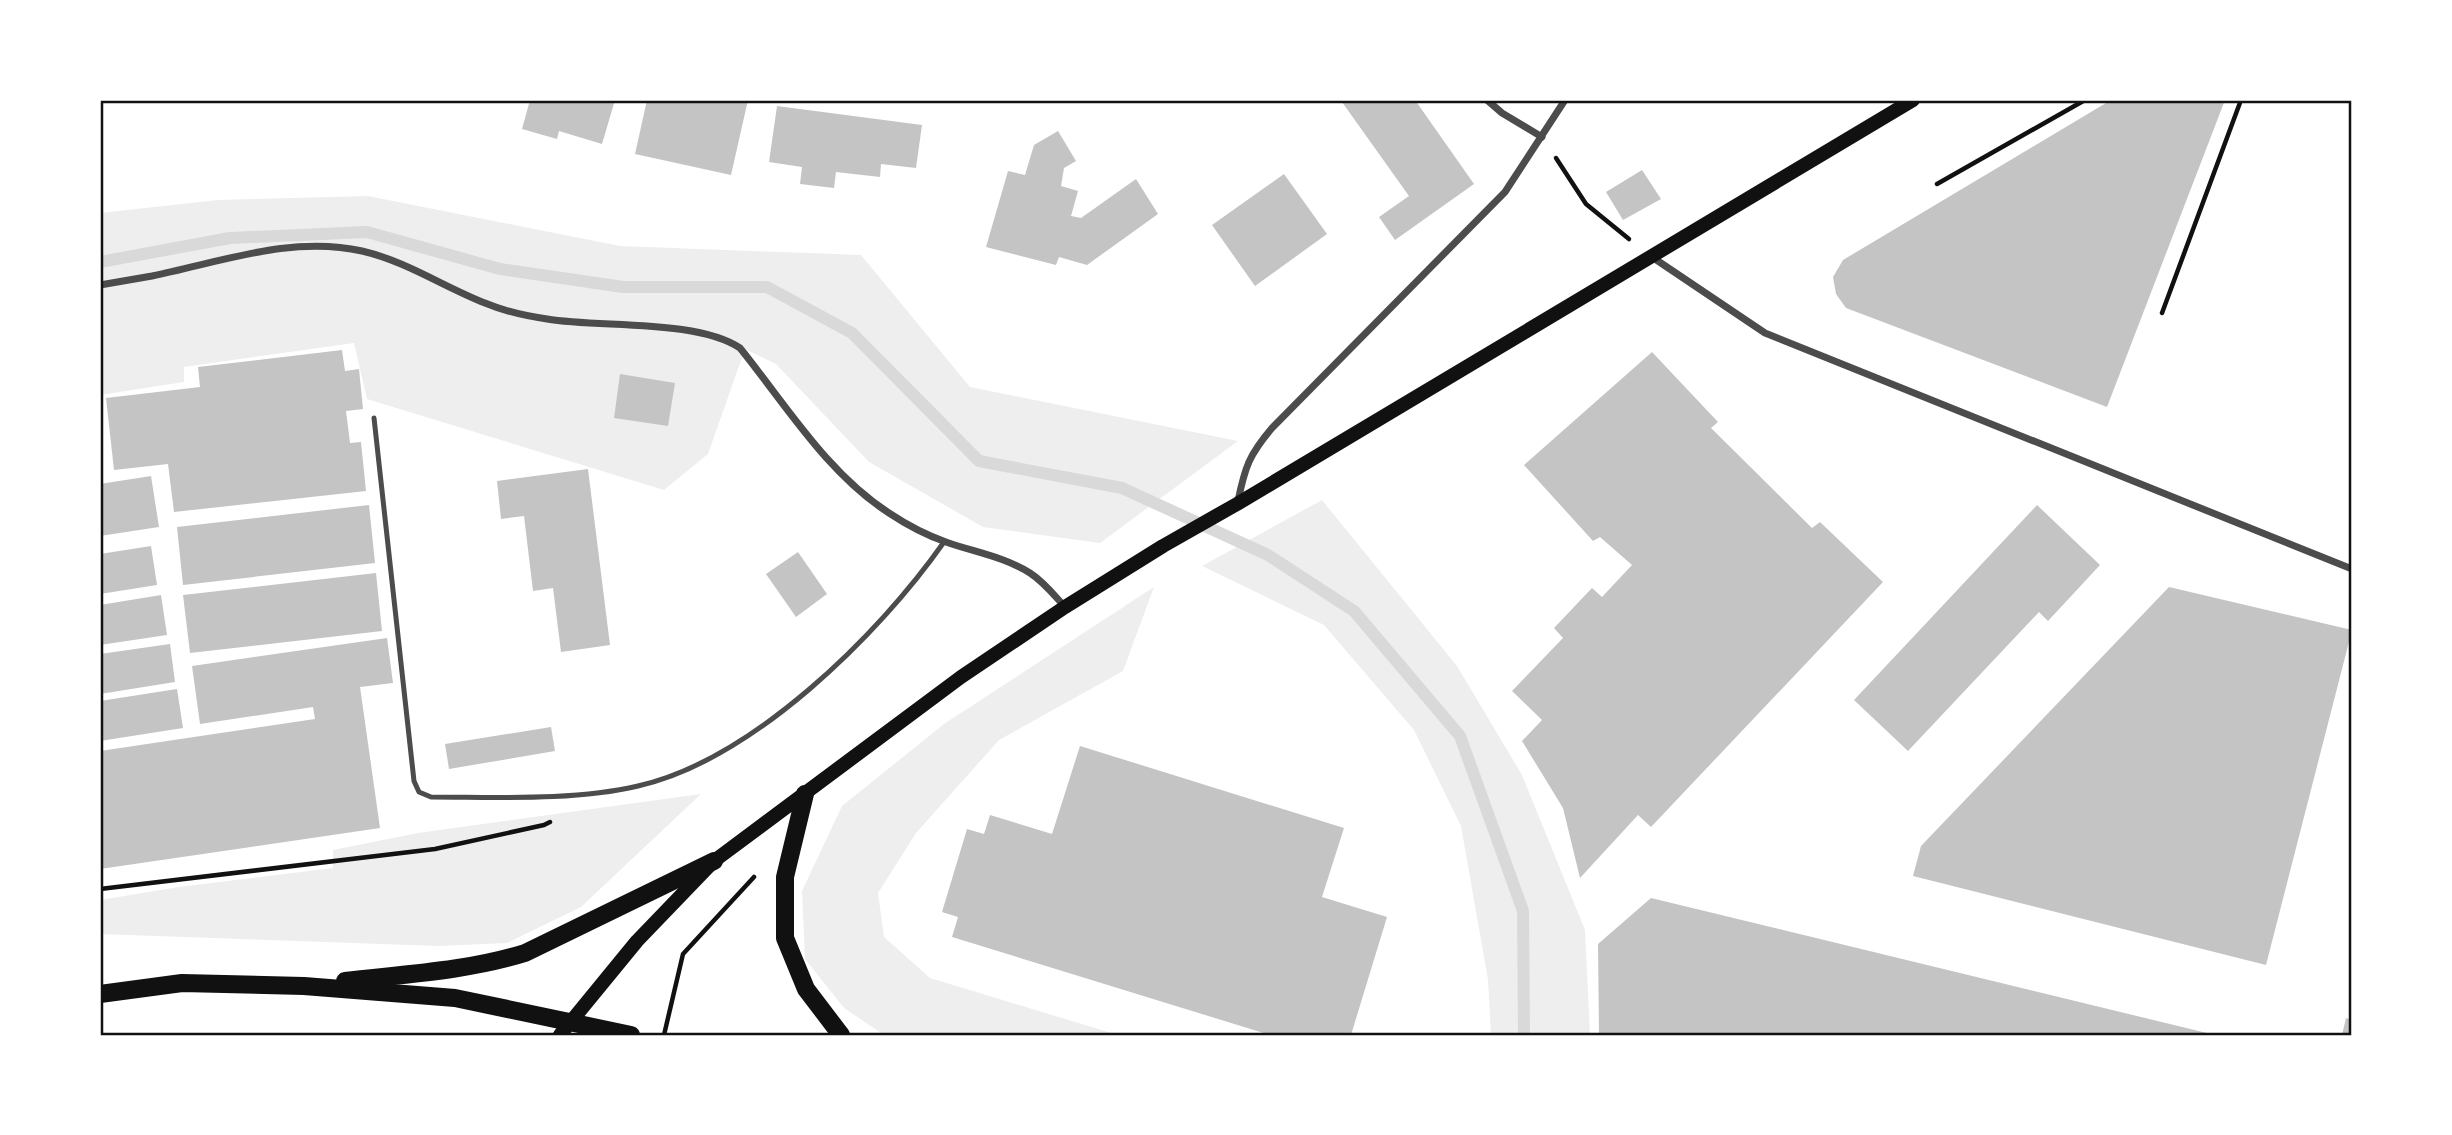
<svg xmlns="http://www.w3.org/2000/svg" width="2452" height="1135" font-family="Jost,sans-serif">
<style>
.green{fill:#eee}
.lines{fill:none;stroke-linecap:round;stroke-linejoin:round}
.stream{stroke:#d9d9d9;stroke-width:12}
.building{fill:#c4c4c4}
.path{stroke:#111;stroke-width:4.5}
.service{stroke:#4c4c4c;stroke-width:5}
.minor{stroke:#4c4c4c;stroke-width:7}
.secondary{stroke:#111;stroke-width:14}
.primary{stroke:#111;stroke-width:18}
.neatline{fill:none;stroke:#111;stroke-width:2.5}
</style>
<rect width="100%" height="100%" fill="#fff"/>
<g class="green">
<polygon points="368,196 620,246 861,255 970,387 1238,441 1100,543 983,527 869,462 776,364 745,349 708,454 664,490 367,399 354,343 184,367 184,382 100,395 100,213 218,200"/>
<polygon points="1322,500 1457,666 1522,775 1585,930 1590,1035 1491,1035 1488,980 1461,826 1414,730 1324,625 1202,566"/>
<polygon points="1154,587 1123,671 999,740 916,833 878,893 884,937 930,978 1118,1035 884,1035 844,1008 805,959 802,891 842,806 944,724"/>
<polygon points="701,794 581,907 507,943 439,946 100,934 100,900 179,887 333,868 333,850 418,833"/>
</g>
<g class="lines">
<polyline class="stream" points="100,262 230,238 367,232 500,269 623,287 767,287 852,333 979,461 1122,488 1268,555 1354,611 1460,736 1523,911 1524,1035"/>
</g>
<g class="building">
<polygon points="530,100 615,100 602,144 559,131 557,139 522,129"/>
<polygon points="647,100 748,100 731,175 635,154"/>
<polygon points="1346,100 1415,100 1474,184 1395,240 1379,217 1409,196 1342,102"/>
<polygon points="2111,100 2225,100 2107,407 1846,308 1836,294 1833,277 1843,260"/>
<polygon points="777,106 922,125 916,168 881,164 880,177 836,172 834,188 800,184 802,167 769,162"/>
<polygon points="1058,131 1076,161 1064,168 1061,186 1078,191 1071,216 1081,218 1136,179 1158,214 1087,265 1059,257 1056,265 986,247 1008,171 1025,175 1034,145"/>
<polygon points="1642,170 1661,199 1623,220 1606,192"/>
<polygon points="1284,174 1327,234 1255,286 1212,225"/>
<polygon points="342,350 345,371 359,369 363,409 346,411 350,443 361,442 366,491 174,512 168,464 114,470 106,398 200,387 198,367"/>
<polygon points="1652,352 1718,422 1711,428 1812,528 1820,522 1883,582 1651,827 1638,815 1580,878 1563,808 1522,741 1542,720 1512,691 1563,638 1554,628 1592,588 1602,597 1632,565 1600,537 1593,541 1524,465"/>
<polygon points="620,374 675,383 668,426 614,418"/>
<polygon points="588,469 610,645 561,652 553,588 533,591 524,516 501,519 497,481"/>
<polygon points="151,476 159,527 100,536 100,484"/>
<polygon points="369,505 375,563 183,585 177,527"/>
<polygon points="2037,505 2100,565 2048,621 2039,612 1908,751 1854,700"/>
<polygon points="151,546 157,585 100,594 100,554"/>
<polygon points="798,552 827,594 796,617 766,574"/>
<polygon points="376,573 382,631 190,653 183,595"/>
<polygon points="2169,587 2352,630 2266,965 1913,876 1921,846"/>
<polygon points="161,595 167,635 100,645 100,605"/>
<polygon points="387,638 393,683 360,687 380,828 100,869 100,751 315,719 313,707 200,724 192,666"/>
<polygon points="170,644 175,682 100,694 100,654"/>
<polygon points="177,689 183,728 100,741 100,701"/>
<polygon points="551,727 555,751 449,769 445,744"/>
<polygon points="1080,746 1344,828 1322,897 1387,917 1351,1035 1270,1035 952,937 958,917 942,912 967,829 984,834 990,815 1052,834"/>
<polygon points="1651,898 2211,1034 2211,1035 1599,1035 1598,944"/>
<polygon points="2346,1018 2352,1020 2352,1035 2342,1035"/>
</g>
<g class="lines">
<g class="path">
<polyline points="1556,158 1586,204 1629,239"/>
<polyline points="1937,184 2085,100"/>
<polyline points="2162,313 2241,100"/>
<polyline points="100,889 435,849 544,825 550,822"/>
<polyline points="664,1035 683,954 754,877"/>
</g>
<path class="service" d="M 374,418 L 414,781 L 419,792 L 431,797 C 497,797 574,801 638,786 C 752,760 878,636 944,542"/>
<g class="minor">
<polyline points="1487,100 1502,113 1542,137"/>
<polyline points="1652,257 1765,333 2352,569"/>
<path d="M 100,285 C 117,282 135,279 152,276 C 221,262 292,235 362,251 C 406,261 444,287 485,303 C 504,311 526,316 547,319 C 601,328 696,319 740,348 C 786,405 827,473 889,513 C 907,525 926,535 946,542 C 974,552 1005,557 1030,573 C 1044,582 1054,595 1065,607"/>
<path d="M 1238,501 C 1245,467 1249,455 1272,428 L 1505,192 L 1565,100"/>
</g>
<polyline class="secondary" points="560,1035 637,941 714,861 961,677 1065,607 1163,546 1237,504 1913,100"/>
<g class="primary">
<polyline points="805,794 785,877 785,938 806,989 841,1035"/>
<path d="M 345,981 C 406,974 467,971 525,953 L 714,861"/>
<polyline points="100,994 182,983 304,986 455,998 631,1035"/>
</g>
</g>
<rect width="2452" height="1135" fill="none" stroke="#ffffff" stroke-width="203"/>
<rect x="102" y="102" width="2248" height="932" class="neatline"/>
</svg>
